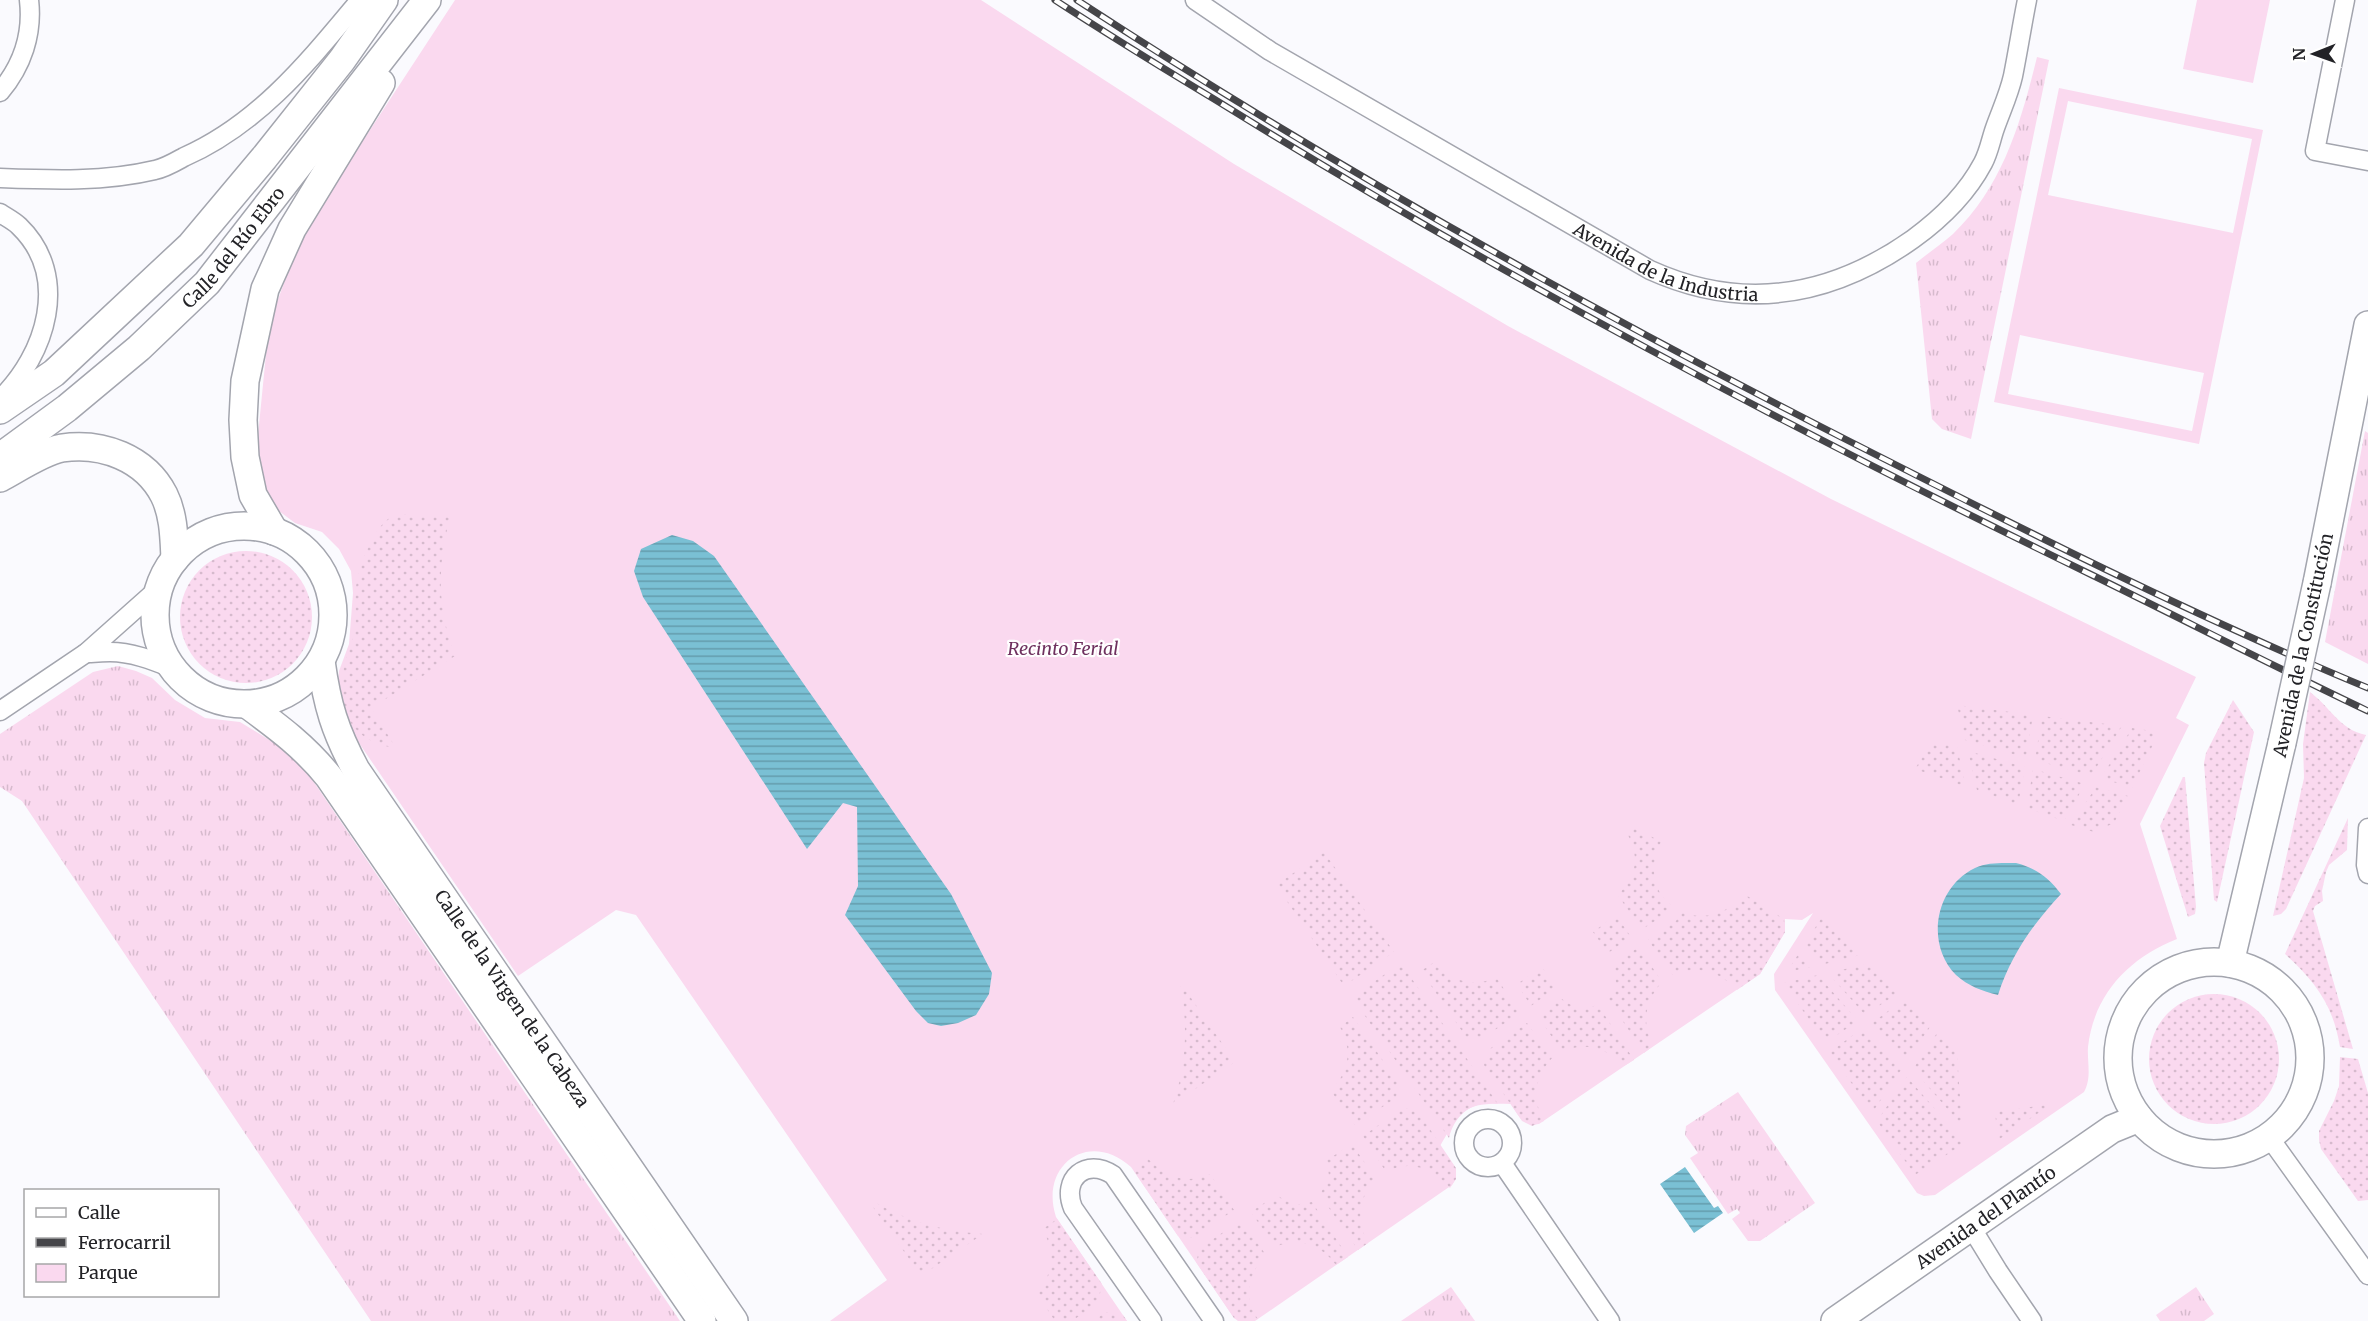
<svg xmlns="http://www.w3.org/2000/svg" width="2368" height="1321" font-family="Merriweather,serif">
<style>
.grass{fill:url(#grass-tufts)}
.park{fill:#fad9ef;fill-rule:evenodd}
.garden{fill:url(#garden-dots)}
.water{fill:url(#water-rules)}
.lines{fill:none;stroke-linecap:round;stroke-linejoin:round}
.street-casing{stroke:#a3a5ae;stroke-width:21}
.secondary-casing{stroke:#a3a5ae;stroke-width:30}
.street{stroke:#fff;stroke-width:18}
.secondary{stroke:#fff;stroke-width:27}
.rail-casing{stroke:#454549;stroke-width:7}
.rail{stroke:#fff;stroke-width:4.5;stroke-dasharray:14;stroke-linecap:butt}
.secondary-bridge-casing{stroke:#a3a5ae;stroke-width:30;stroke-linecap:butt}
.secondary-bridge{stroke:#fff;stroke-width:27}
.labels{text-anchor:middle;dominant-baseline:central;stroke-width:4.5;stroke-linejoin:round;paint-order:stroke}
.street-label{font-size:18px;fill:#222226;stroke:#fff}
.park-label{font-size:18px;font-style:italic;fill:#6f315f;stroke:#fff}
</style>
<defs>
<pattern id="grass-tufts" width="24" height="20" patternUnits="userSpaceOnUse" patternTransform="scale(1.5)"><rect width="24" height="20" fill="#fad9ef"/><path d="M3 7l-1-3M5 7V3M7 7l1-3M15 17l-1-3M17 17v-4M19 17l1-3" fill="none" stroke="#d6bacd"/></pattern>
<pattern id="garden-dots" width="8" height="8" patternUnits="userSpaceOnUse" patternTransform="scale(1.5)"><rect width="8" height="8" fill="#fad9ef"/><path d="M2 2h.1M6 6h.1" fill="none" stroke="#d6bacd" stroke-width="1.8" stroke-linecap="round"/></pattern>
<pattern id="water-rules" width="6" height="5" patternUnits="userSpaceOnUse" patternTransform="scale(1.5)"><rect width="6" height="5" fill="#7ac0d4"/><path d="M0 2.5h6" fill="none" stroke="#649cac"/></pattern>
</defs>
<rect width="100%" height="100%" fill="#fafafe"/>
<g class="grass">
<path d="M 2037,57 L 2049,60 L 1971,439 L 1942,429 L 1932,419 L 1916,263 C 1928,253 1942,244 1953,234 C 2003,186 2021,122 2037,57 Z"/>
<polygon points="2365,431 2368,433 2368,664 2325,642"/>
<polygon points="118,666 136,671 152,678 175,700 205,718 240,722 276,744 305,769 680,1321 371,1321 22,801 0,787 0,734 93,672"/>
<polygon points="1738,1092 1815,1203 1760,1241 1748,1241 1732,1219 1740,1213 1737,1209 1728,1214 1690,1158 1698,1153 1685,1135 1686,1126"/>
<polygon points="1451,1287 1475,1321 1401,1321"/>
<polygon points="2196,1287 2214,1314 2204,1321 2160,1321 2156,1315"/>
</g>
<g class="park">
<path d="M 455,0 L 981,0 L 1234,164 L 1508,326 L 1831,499 L 2196,677 L 2176,718 L 2189,725 L 2140,824 L 2177,939 C 2129,958 2094,994 2088,1047 C 2087,1062 2092,1078 2084,1092 L 1935,1195 L 1924,1196 L 1917,1193 L 1775,990 L 1774,974 L 1813,913 L 1802,920 L 1785,919 L 1785,932 L 1760,974 L 1539,1124 C 1523,1127 1518,1115 1511,1104 C 1465,1102 1462,1108 1440,1146 C 1448,1158 1462,1170 1452,1185 L 1255,1321 L 1238,1321 L 1234,1318 L 1131,1167 C 1089,1129 1039,1165 1056,1217 L 1127,1321 L 830,1321 L 887,1280 L 636,915 L 616,910 L 518,976 L 346,724 L 337,691 L 339,671 L 349,644 L 353,593 L 351,571 L 339,549 L 322,532 L 295,523 L 275,508 L 260,478 L 258,435 L 269,324 L 298,245 L 334,185 Z"/>
<polygon points="2197,0 2270,0 2253,83 2183,69"/>
<path d="M 2059,88 L 2263,130 L 2199,444 L 1994,402 ZM 2068,101 L 2252,139 L 2233,233 L 2048,195 ZM 2020,335 L 2204,373 L 2192,431 L 2008,394 Z"/>
</g>
<g class="garden">
<path d="M 398,514 L 450,517 C 437,568 437,606 455,656 L 371,708 L 396,748 C 355,743 336,713 343,673 C 345,657 353,644 355,628 C 357,615 354,600 356,587 C 359,566 375,519 398,514 Z"/>
<circle cx="246" cy="617" r="66"/>
<path d="M 2310,692 C 2330,707 2340,730 2366,735 L 2286,909 L 2281,914 L 2273,916 L 2304,778 L 2303,744 Z"/>
<polygon points="2233,700 2254,732 2217,902 2214,900 2204,763 2206,753"/>
<polygon points="1957,705 2033,715 2026,758 1965,740"/>
<polygon points="2042,716 2122,726 2091,776 2035,760"/>
<polygon points="2132,728 2159,732 2132,788 2101,778"/>
<polygon points="1932,741 1957,747 1966,787 1915,769"/>
<polygon points="1968,751 2025,767 2018,805 1977,790"/>
<polygon points="2033,769 2085,784 2064,821 2027,808"/>
<polygon points="2183,777 2185,777 2196,907 2195,914 2188,917 2160,826"/>
<polygon points="2096,787 2128,796 2114,823 2094,832 2071,825"/>
<path d="M 2348,818 L 2347,850 L 2329,865 L 2326,872 L 2322,891 L 2323,901 L 2315,906 L 2313,911 L 2353,1049 L 2340,1047 C 2333,1005 2316,982 2285,954 Z"/>
<path d="M 1633,826 L 1661,842 C 1650,862 1651,890 1671,905 L 1666,914 L 1641,930 L 1618,895 C 1638,873 1640,857 1626,831 Z"/>
<polygon points="1324,852 1394,952 1344,986 1276,885"/>
<path d="M 1744,894 L 1784,919 L 1785,932 L 1760,974 L 1737,990 C 1721,972 1696,964 1673,975 L 1648,940 L 1676,921 L 1681,912 C 1706,921 1727,914 1744,894 Z"/>
<polygon points="1616,915 1631,937 1608,953 1593,932"/>
<polygon points="1822,917 1860,955 1821,965 1804,945"/>
<path d="M 1639,947 L 1662,982 C 1645,1001 1641,1023 1653,1046 L 1644,1053 L 1608,999 L 1616,983 L 1614,963 Z"/>
<polygon points="1799,953 1812,967 1787,972"/>
<path d="M 1401,963 L 1498,1104 C 1473,1100 1455,1114 1449,1138 L 1352,997 Z"/>
<path d="M 1433,963 C 1451,980 1473,989 1496,977 L 1520,1013 L 1480,1040 L 1466,1037 L 1421,971 Z"/>
<polygon points="1867,964 1897,994 1865,1015 1828,973"/>
<polygon points="1542,967 1556,988 1531,1006 1517,984"/>
<polygon points="1818,975 1858,1021 1825,1043 1784,983"/>
<path d="M 1180,982 L 1235,1062 L 1173,1104 C 1187,1063 1188,1024 1180,982 Z"/>
<circle cx="2214" cy="1059" r="65"/>
<path d="M 1562,999 C 1573,1008 1584,1009 1598,1005 L 1634,1060 L 1624,1066 C 1607,1048 1585,1041 1562,1052 L 1538,1016 Z"/>
<polygon points="1903,1000 1930,1027 1906,1062 1872,1023"/>
<path d="M 1353,1017 L 1399,1084 L 1396,1098 L 1355,1125 L 1331,1091 C 1349,1071 1353,1050 1340,1027 Z"/>
<path d="M 1527,1023 L 1552,1058 C 1535,1077 1531,1098 1544,1121 L 1532,1126 L 1522,1121 L 1484,1065 L 1488,1050 Z"/>
<polygon points="1864,1027 1901,1070 1872,1113 1830,1052"/>
<polygon points="1937,1033 1957,1054 1962,1126 1913,1069"/>
<polygon points="2340,1057 2358,1059 2368,1093 2368,1200 2358,1201 2321,1149 2319,1140 2319,1131 2334,1101 2339,1086"/>
<polygon points="1907,1077 1965,1143 1915,1175 1877,1121"/>
<polygon points="2052,1104 1998,1140 1995,1112"/>
<path d="M 1403,1108 L 1417,1110 L 1456,1168 L 1456,1179 L 1450,1188 C 1433,1169 1410,1159 1386,1172 L 1363,1136 Z"/>
<path d="M 1352,1144 L 1376,1179 C 1358,1199 1356,1219 1368,1243 L 1358,1250 L 1320,1195 L 1329,1176 L 1327,1160 Z"/>
<path d="M 1147,1158 C 1164,1175 1185,1186 1210,1174 L 1234,1210 L 1193,1238 L 1178,1236 L 1134,1171 L 1137,1164 Z"/>
<path d="M 1276,1195 L 1294,1205 L 1312,1202 L 1348,1257 L 1336,1265 C 1321,1244 1298,1237 1275,1247 L 1251,1212 Z"/>
<path d="M 866,1197 C 903,1220 940,1231 983,1234 L 921,1276 Z"/>
<path d="M 1057,1219 L 1102,1284 L 1098,1303 L 1072,1321 L 1055,1321 L 1037,1294 C 1054,1273 1054,1252 1043,1229 Z"/>
<path d="M 1241,1220 L 1266,1255 C 1249,1272 1242,1298 1258,1319 C 1252,1321 1240,1321 1234,1318 L 1196,1262 L 1200,1248 Z"/>
<polygon points="1106,1312 1123,1315 1127,1321 1093,1321"/>
</g>
<g class="water">
<polygon points="672,535 693,541 714,556 951,894 992,973 989,994 976,1015 958,1023 941,1026 928,1023 916,1011 845,915 858,886 857,807 843,803 807,849 643,597 634,571 641,549"/>
<path d="M 2016,863 C 2036,868 2049,878 2061,894 C 2033,924 2011,955 1998,995 C 1982,991 1968,986 1956,975 C 1925,944 1935,887 1975,868 C 1988,862 2002,863 2016,863 Z"/>
<polygon points="1685,1167 1714,1208 1718,1206 1723,1213 1694,1233 1660,1184"/>
</g>
<g class="lines">
<defs>
<g id="street">
<path id="s1" d="M 1195,0 L 1270,51 L 1650,270 C 1743,312 1831,297 1913,239 C 1942,218 1966,195 1983,163 C 1989,152 1991,139 1995,128 C 2001,111 2009,94 2013,76 C 2018,51 2022,25 2027,0"/>
<polyline points="2345,0 2315,151 2368,161"/>
<path d="M 0,92 C 22,66 33,34 29,0"/>
<path d="M 0,178 C 52,180 105,182 155,170 C 165,168 175,162 184,157 C 259,124 309,61 360,0"/>
<path d="M 0,213 C 6,217 14,221 19,226 C 71,276 46,355 0,399"/>
<path d="M 86,653 C 94,653 102,652 110,652 C 131,652 152,660 172,668"/>
<polyline points="0,711 86,653 159,588"/>
<polyline points="2368,828 2366,865 2368,874"/>
<circle cx="1488" cy="1143" r="24"/>
<polyline points="2269,1137 2368,1275"/>
<polyline points="1502,1163 1610,1321"/>
<polyline points="1971,1227 1998,1271 2032,1321"/>
<path d="M 1152,1321 L 1073,1208 C 1061,1179 1086,1157 1113,1175 L 1214,1321"/>
</g>
<g id="secondary">
<polyline points="0,410 54,373 191,245 264,158 342,60 384,0"/>
<path id="s2" d="M 0,457 L 67,408 L 139,348 L 207,283 L 427,0"/>
<path d="M 0,478 C 17,469 44,451 62,448 C 102,442 145,458 164,495 C 174,515 174,538 175,559"/>
<circle cx="244" cy="615" r="89"/>
<polyline points="274,531 253,495 245,457 243,420 245,381 265,289 292,229 381,83"/>
<polyline points="2317,583 2368,325"/>
<path id="s3" d="M 321,661 C 327,705 335,731 356,770 L 734,1321"/>
<path d="M 248,705 C 278,727 305,747 329,777 L 702,1321"/>
<circle cx="2214" cy="1058" r="96"/>
<polyline points="2230,963 2282,743"/>
<path id="s4" d="M 1835,1321 L 2112,1129 L 2139,1118"/>
</g>
</defs>
<use href="#street" class="street-casing"/>
<use href="#secondary" class="secondary-casing"/>
<use href="#street" class="street"/>
<use href="#secondary" class="secondary"/>
<defs>
<g id="rail">
<path d="M 1055,0 C 1107,34 1161,67 1214,99 C 1498,275 1792,429 2092,575 C 2184,620 2275,667 2368,711"/>
<path d="M 1077,0 C 1323,161 1582,305 1843,438 C 2016,526 2189,614 2368,688"/>
</g>
</defs>
<use href="#rail" class="rail-casing"/>
<use href="#rail" class="rail"/>
<defs>
<polyline id="secondary-bridge" points="2282,743 2317,583"/>
</defs>
<use href="#secondary-bridge" class="secondary-bridge-casing"/>
<use href="#secondary-bridge" class="secondary-bridge"/>
</g>
<g class="labels">
<g class="street-label">
<text stroke="none"><textPath href="#s2" startOffset="315">Calle del Río Ebro</textPath></text>
<text stroke="none"><textPath href="#s1" startOffset="542">Avenida de la Industria</textPath></text>
<text transform="translate(2303 645) rotate(-78)">Avenida de la Constitución</text>
<text stroke="none"><textPath href="#s3" startOffset="392">Calle de la Virgen de la Cabeza</textPath></text>
<text stroke="none"><textPath href="#s4" startOffset="183">Avenida del Plantío</textPath></text>
</g>
<g class="park-label">
<text x="1063" y="648">Recinto Ferial</text>
</g>
</g>
<rect x="24" y="1189" width="195" height="108" fill="#ffffff" stroke="#a7a7a8" stroke-width="1.5"/>
<rect x="36" y="1208" width="30" height="9" fill="#ffffff" stroke="#a7a7a8" stroke-width="1.5"/>
<text x="78" y="1219" font-size="18" fill="#222226">Calle</text>
<rect x="36" y="1238" width="30" height="9" fill="#454549" stroke="#a7a7a8" stroke-width="1.5"/>
<text x="78" y="1249" font-size="18" fill="#222226">Ferrocarril</text>
<rect x="36" y="1264" width="30" height="18" fill="#fad9ef" stroke="#a7a7a8" stroke-width="1.5"/>
<text x="78" y="1279" font-size="18" fill="#222226">Parque</text>
<g transform="translate(2314 54) rotate(269)" stroke="#ffffff" stroke-width="4.5" paint-order="stroke">
<path d="M0-4.5L10 22L0 15L-10 22Z" fill="#222226"/>
<text y="-9" font-size="16" font-weight="bold" text-anchor="middle" fill="#222226">N</text>
</g>
</svg>
